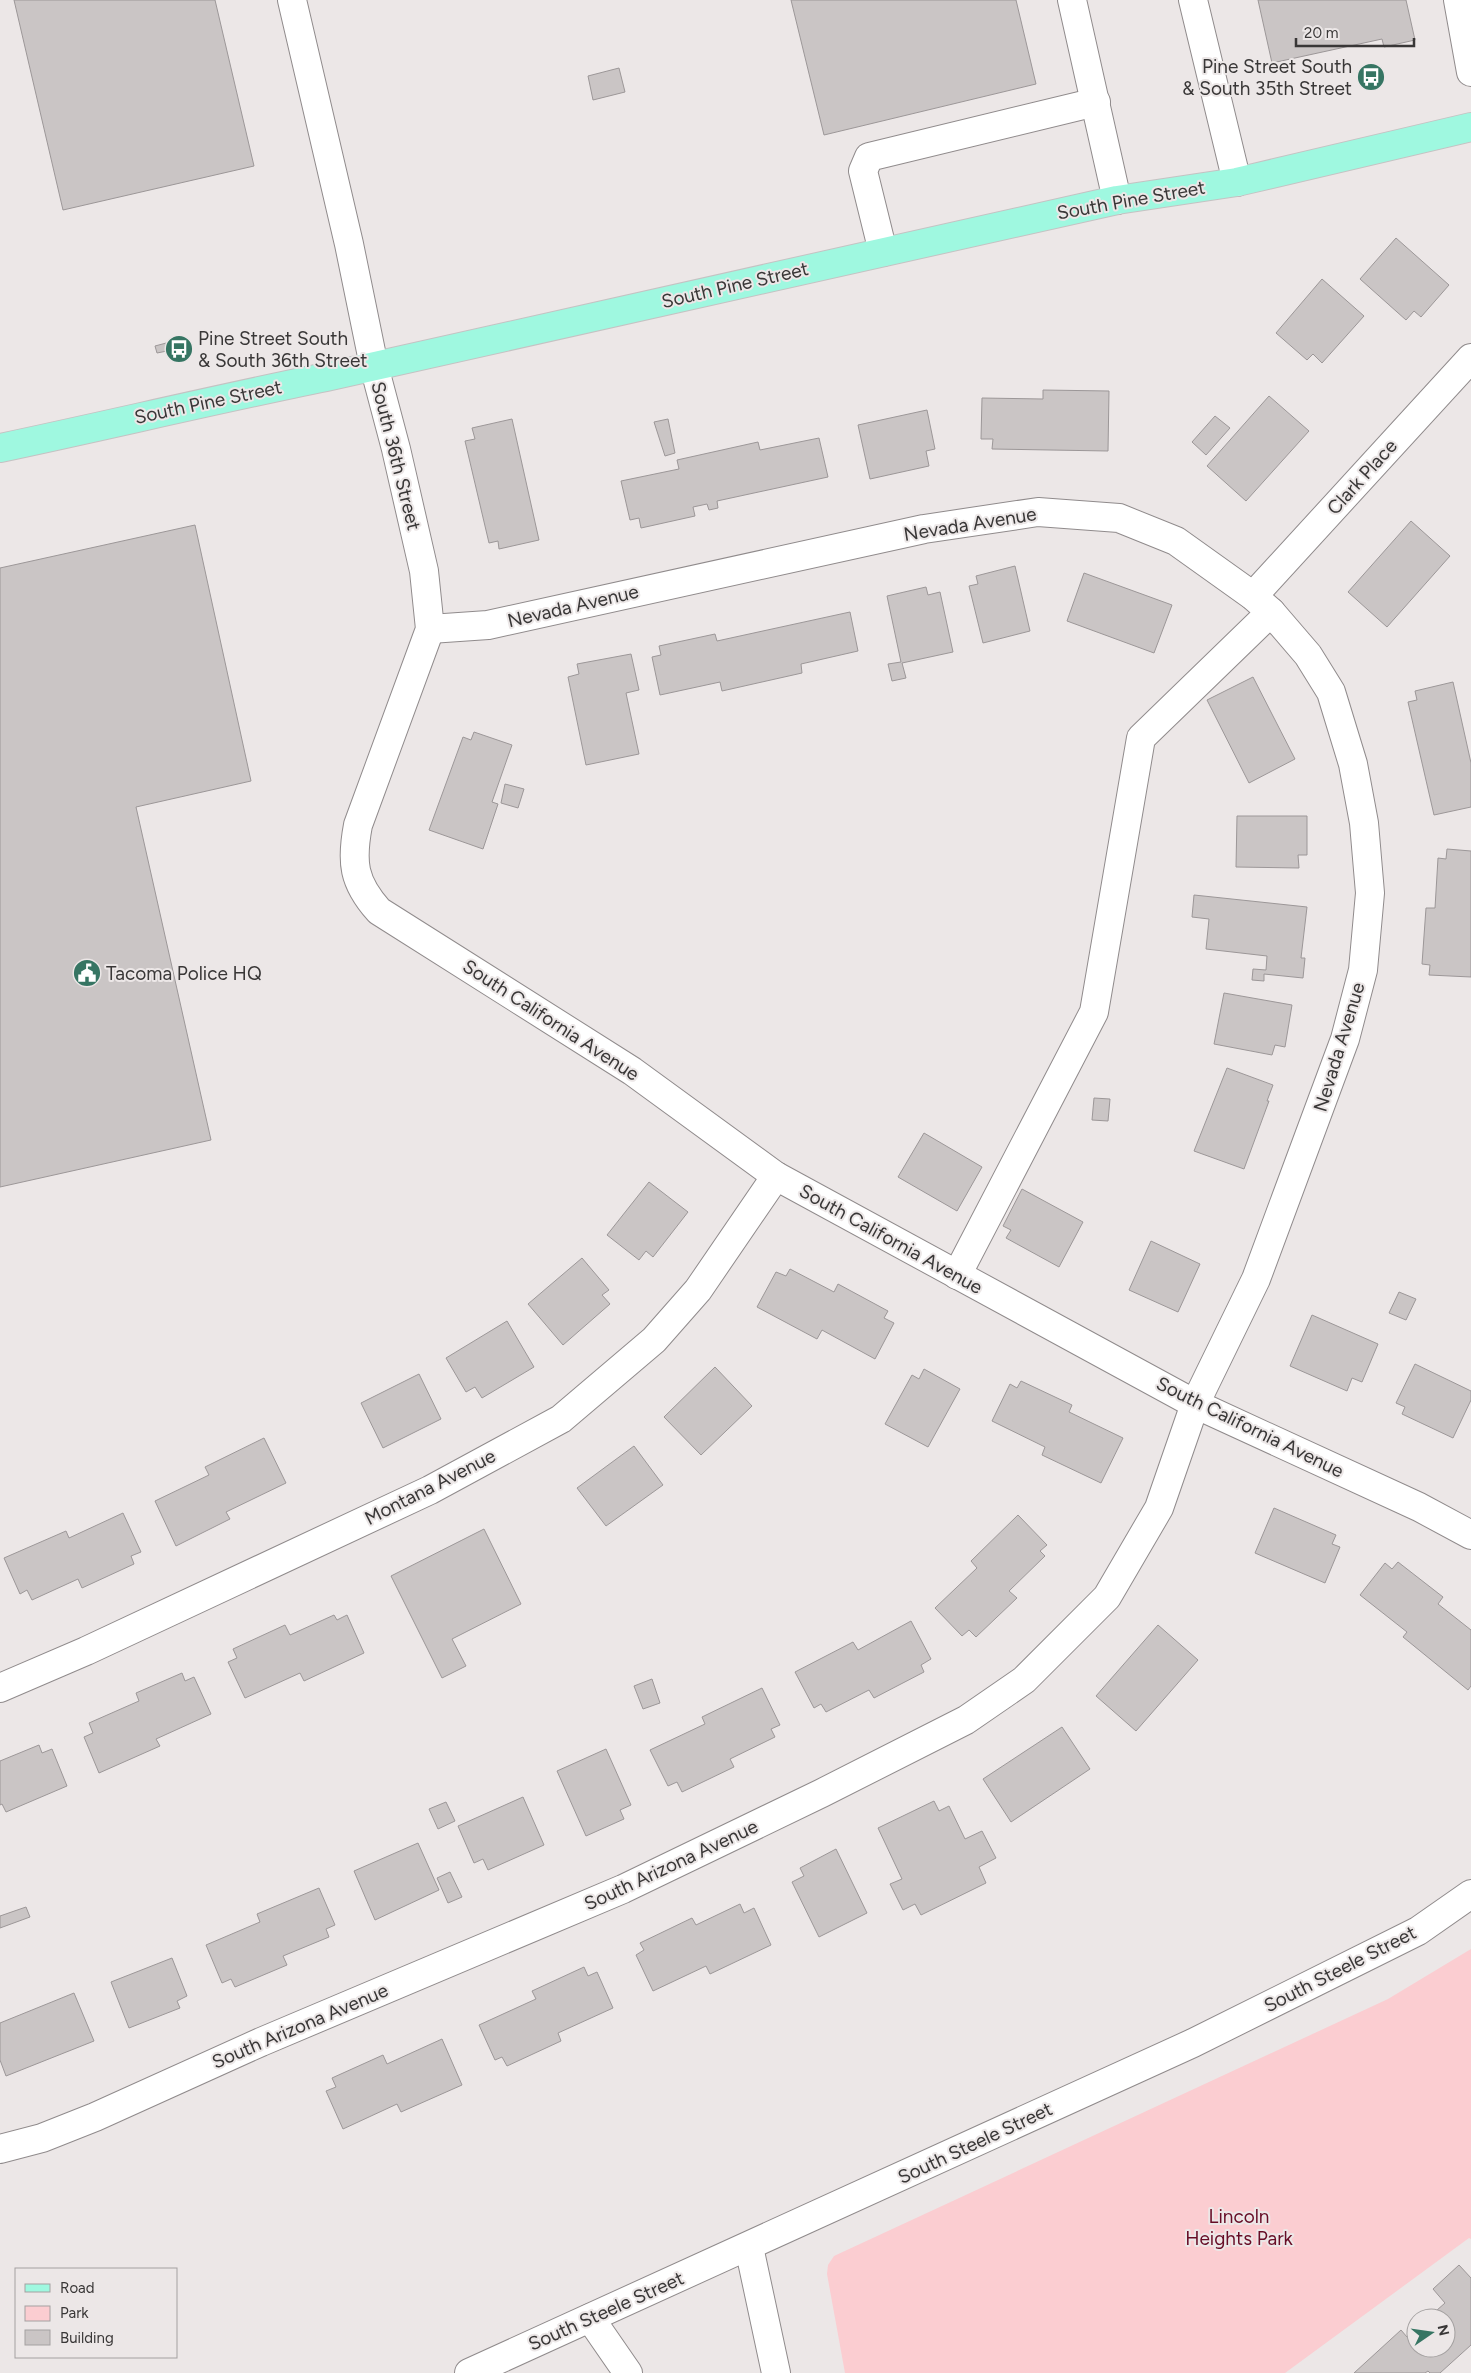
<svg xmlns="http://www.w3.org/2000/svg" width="1471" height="2373" font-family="Figtree,sans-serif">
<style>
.green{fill:#fbcdd1}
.building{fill:#cac5c5;stroke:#9c9798}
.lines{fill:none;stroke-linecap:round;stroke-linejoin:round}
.minor-casing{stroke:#908b8c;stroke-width:30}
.major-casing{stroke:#c4c3c3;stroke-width:30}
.minor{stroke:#fff;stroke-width:28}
.major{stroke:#9ff8e0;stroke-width:28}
.labels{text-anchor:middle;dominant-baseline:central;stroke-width:4;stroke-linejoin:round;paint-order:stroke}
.poi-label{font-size:19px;fill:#393737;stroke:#ece7e7;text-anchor:start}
.street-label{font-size:19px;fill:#393737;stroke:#ece7e7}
.park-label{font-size:19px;fill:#670d26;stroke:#ece7e7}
</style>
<rect width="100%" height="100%" fill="#ece7e7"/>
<polygon class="green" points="1471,1949 1471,2239 1469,2238 1285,2373 845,2373 827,2274 828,2265 834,2256 1388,1999"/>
<g class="building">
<polygon points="14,0 215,0 254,166 63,210"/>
<polygon points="791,0 1016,0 1036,84 824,135"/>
<polygon points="1258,0 1406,0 1415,40 1384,47 1382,39 1272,63"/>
<polygon points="619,68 625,92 593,100 588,76"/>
<polygon points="1396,238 1449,285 1421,317 1414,311 1406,320 1360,279"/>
<polygon points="1322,279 1364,316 1322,363 1313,354 1307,360 1276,333"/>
<polygon points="170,342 172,350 157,353 155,346"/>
<polygon points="1043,390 1109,391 1108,451 992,449 993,439 981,439 982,398 1043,399"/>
<polygon points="1269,396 1309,431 1246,501 1207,466"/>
<polygon points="927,410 935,449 926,451 929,466 870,479 858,425"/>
<polygon points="1215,416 1230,428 1206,455 1192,442"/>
<polygon points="512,419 539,540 499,549 498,541 489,543 465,441 475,439 472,428"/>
<polygon points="668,419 675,453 665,456 654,422"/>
<polygon points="819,438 828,477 717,501 718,508 709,510 707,504 693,507 695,516 641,528 639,518 630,520 621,481 679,469 677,460 758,442 760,450"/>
<polygon points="1411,521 1450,556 1387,627 1348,592"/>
<polygon points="195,525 251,781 136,807 211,1140 0,1187 0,568"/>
<polygon points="1015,566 1030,631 983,643 969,586 978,584 976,576"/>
<polygon points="1084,573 1172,605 1154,653 1067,621"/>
<polygon points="926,587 928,595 940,592 953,652 902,663 906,678 892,681 888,664 901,662 887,596"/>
<polygon points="850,612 858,651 801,664 802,673 722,691 720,682 660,695 652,657 661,655 659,646 715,634 717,641"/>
<polygon points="631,654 639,690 626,693 639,754 586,765 568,677 579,674 577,664"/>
<polygon points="1253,677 1295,759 1249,783 1207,700"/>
<polygon points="1453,682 1471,763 1471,807 1434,815 1408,702 1417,700 1415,691"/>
<polygon points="474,732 512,745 492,802 498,804 483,849 429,830 463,737 471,740"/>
<polygon points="505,784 524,789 518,808 501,803"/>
<polygon points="1237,816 1307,816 1307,855 1298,855 1299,868 1236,867"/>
<polygon points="1447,849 1471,851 1471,977 1429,975 1430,965 1422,964 1426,908 1435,908 1438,858 1446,859"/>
<polygon points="1194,895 1307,907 1301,958 1305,958 1303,978 1264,974 1264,981 1252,980 1253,969 1266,970 1267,956 1206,949 1209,919 1192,917"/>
<polygon points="1224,993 1292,1005 1285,1047 1275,1045 1272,1055 1214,1044"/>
<polygon points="1227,1068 1273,1085 1267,1101 1269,1101 1244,1169 1194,1151"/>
<polygon points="1094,1098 1110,1099 1108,1121 1092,1120"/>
<polygon points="924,1133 982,1167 957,1211 898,1177"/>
<polygon points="649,1182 688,1212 653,1257 646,1251 639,1260 607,1235"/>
<polygon points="1022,1189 1083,1222 1059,1267 1006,1238 1011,1230 1003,1226"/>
<polygon points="1151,1241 1200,1264 1178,1312 1129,1290"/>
<polygon points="582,1258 609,1290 602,1295 610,1304 563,1345 528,1304"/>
<polygon points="790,1269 834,1292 838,1284 888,1311 884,1318 894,1323 875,1359 822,1330 817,1339 757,1307 776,1272 786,1276"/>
<polygon points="1399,1292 1416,1299 1406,1320 1389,1313"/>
<polygon points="1312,1315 1378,1344 1362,1382 1352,1378 1347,1391 1290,1366"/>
<polygon points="507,1321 534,1367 482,1398 475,1387 466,1392 446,1358"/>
<polygon points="1415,1364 1471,1391 1471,1400 1453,1438 1402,1414 1405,1407 1396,1403"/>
<polygon points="715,1367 752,1406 701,1455 664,1417"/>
<polygon points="924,1369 960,1389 928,1447 885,1424 912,1375 919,1379"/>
<polygon points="419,1374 441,1419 383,1448 361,1403"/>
<polygon points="1021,1381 1072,1405 1069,1412 1123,1438 1101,1483 1042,1455 1045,1447 992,1421 1010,1384 1017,1388"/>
<polygon points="264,1438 286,1483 226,1512 230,1519 176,1546 155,1501 209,1475 205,1467"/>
<polygon points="634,1446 663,1485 606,1526 577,1488"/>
<polygon points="1274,1508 1336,1535 1332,1544 1340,1547 1325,1583 1255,1553"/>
<polygon points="123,1513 141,1552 131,1556 134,1564 82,1588 78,1579 32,1600 27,1590 20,1594 4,1558 66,1531 69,1538"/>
<polygon points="1018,1515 1047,1545 1040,1551 1045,1556 1009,1591 1017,1598 976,1637 969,1630 962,1636 935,1608 977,1568 971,1561"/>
<polygon points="484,1529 521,1604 452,1639 466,1666 442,1678 391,1576"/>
<polygon points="1398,1562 1443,1597 1438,1604 1471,1630 1471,1686 1468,1690 1403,1637 1407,1632 1360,1595 1385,1563 1392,1569"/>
<polygon points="334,1615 337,1620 347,1615 364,1653 304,1681 300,1673 245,1698 228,1662 237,1658 233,1649 285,1625 290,1635"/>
<polygon points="911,1621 931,1659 921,1665 924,1672 874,1698 869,1690 826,1712 821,1704 814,1708 795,1672 853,1642 858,1650"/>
<polygon points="1158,1625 1198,1660 1136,1731 1096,1696"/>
<polygon points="182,1673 185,1681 194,1677 211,1714 156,1739 160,1746 99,1773 84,1737 93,1733 89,1723 139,1701 136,1693"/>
<polygon points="652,1679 660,1703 643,1709 634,1686"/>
<polygon points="762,1688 780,1725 771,1729 775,1737 730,1759 734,1767 682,1792 677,1782 668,1786 650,1750 705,1724 702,1717"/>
<polygon points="1062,1727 1090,1769 1011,1822 983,1779"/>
<polygon points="39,1745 42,1753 52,1749 67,1786 6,1812 2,1804 0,1805 0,1761"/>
<polygon points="606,1749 631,1805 620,1810 624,1819 586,1836 557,1771"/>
<polygon points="523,1797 544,1845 488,1870 483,1859 474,1863 458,1826"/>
<polygon points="934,1801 939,1811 949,1806 965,1839 982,1831 996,1858 979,1867 986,1883 921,1915 915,1904 903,1910 890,1884 902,1879 878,1828"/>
<polygon points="446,1802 455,1821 438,1829 429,1809"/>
<polygon points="418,1843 439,1890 375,1920 354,1871"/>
<polygon points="836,1849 867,1913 819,1937 792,1882 804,1876 800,1868"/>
<polygon points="450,1872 462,1897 448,1903 437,1878"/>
<polygon points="319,1888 335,1925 326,1929 329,1937 283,1956 287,1965 235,1987 231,1979 222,1983 206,1945 260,1922 257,1914"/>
<polygon points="740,1904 744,1913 754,1908 771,1945 710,1974 706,1966 653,1991 636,1955 644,1950 640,1943 692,1918 696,1925"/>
<polygon points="26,1907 30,1917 0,1928 0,1916"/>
<polygon points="172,1958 187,1996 177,2001 180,2008 129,2028 111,1982"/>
<polygon points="584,1967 588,1976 597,1972 613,2008 558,2033 561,2041 507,2066 502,2057 495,2060 479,2025 536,1999 532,1991"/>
<polygon points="74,1993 94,2041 6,2076 0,2060 0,2023"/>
<polygon points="442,2039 462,2085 401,2112 397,2104 343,2129 326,2091 336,2087 332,2078 383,2055 387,2064"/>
<polygon points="1459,2265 1471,2278 1471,2345 1440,2373 1430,2373 1428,2371 1425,2373 1354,2373 1401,2330 1407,2337 1416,2329 1416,2348 1446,2348 1446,2318 1428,2318 1445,2303 1433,2289"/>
</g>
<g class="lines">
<defs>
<g id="minor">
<path d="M 292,0 L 349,244 L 374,366 L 396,449 L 424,571 L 430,629 L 358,825 C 351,862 353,882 379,911 L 632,1071 L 776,1176 L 1195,1404 L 1419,1507 L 1471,1535"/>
<polyline points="1072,0 1117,200"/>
<polyline points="1193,0 1237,182"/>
<polyline points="1458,0 1471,72"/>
<polyline points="883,252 863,171 869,157 1096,102"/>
<polyline points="1253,596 1471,358"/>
<polyline points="957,1275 1094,1012 1141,738 1271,612"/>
<polyline points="0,1688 86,1651 430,1490 561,1419 654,1340 698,1290 776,1176"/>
<polyline points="0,2149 42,2138 95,2117 261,2042 623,1889 822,1793 966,1720 1024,1680 1107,1597 1159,1508 1195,1404 1256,1279 1345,1039 1363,970 1370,893 1364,823 1353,764 1331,692 1308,655 1271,612 1253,596 1176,541 1119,518 1038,512 924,529 488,625 430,629"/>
<polyline points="749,2247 776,2373"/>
<polyline points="590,2318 628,2373"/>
<polyline points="469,2373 1193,2043 1418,1931 1471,1894"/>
</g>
<path id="major" d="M 0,448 C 109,425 217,399 326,377 L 1117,200 L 1237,182 L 1471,127"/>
</defs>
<use href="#minor" class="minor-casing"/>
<use href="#major" class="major-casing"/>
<use href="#minor" class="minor"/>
<use href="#major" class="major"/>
</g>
<defs>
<symbol id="bus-disc" viewBox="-11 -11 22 22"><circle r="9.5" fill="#367563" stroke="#ece7e7"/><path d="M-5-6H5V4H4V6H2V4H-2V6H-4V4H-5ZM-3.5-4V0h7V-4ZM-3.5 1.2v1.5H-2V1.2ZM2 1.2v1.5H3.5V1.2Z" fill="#fff"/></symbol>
<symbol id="civic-disc" viewBox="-11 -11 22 22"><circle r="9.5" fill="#367563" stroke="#ece7e7"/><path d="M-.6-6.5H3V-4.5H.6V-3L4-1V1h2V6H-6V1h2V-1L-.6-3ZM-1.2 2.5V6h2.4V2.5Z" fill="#fff"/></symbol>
</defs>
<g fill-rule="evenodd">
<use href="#bus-disc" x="1355" y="61" width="32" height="32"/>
<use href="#bus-disc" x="163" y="333" width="32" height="32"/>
<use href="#civic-disc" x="71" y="957" width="32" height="32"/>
</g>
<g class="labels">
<g class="poi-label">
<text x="1352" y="66" text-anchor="end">Pine Street South<tspan x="1352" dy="22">&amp; South 35th Street</tspan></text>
<text x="198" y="338">Pine Street South<tspan x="198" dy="22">&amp; South 36th Street</tspan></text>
<text x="106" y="973">Tacoma Police HQ</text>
</g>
<g class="street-label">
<text transform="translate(1131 200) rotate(-10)">South Pine Street</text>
<text transform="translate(735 285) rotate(-13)">South Pine Street</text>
<text transform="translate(208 402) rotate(-12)">South Pine Street</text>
<text transform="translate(396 456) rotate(76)">South 36th Street</text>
<text transform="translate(1362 477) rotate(-48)">Clark Place</text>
<text transform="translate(970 524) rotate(-9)">Nevada Avenue</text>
<text transform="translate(573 606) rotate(-13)">Nevada Avenue</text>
<text transform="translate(551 1020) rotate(33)">South California Avenue</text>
<text transform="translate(1339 1047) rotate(-73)">Nevada Avenue</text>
<text transform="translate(891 1239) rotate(29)">South California Avenue</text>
<text transform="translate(1250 1427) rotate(26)">South California Avenue</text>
<text transform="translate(430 1487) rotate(-27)">Montana Avenue</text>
<text transform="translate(671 1865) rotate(-25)">South Arizona Avenue</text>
<text transform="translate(1340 1969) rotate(-27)">South Steele Street</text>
<text transform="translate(300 2026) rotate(-23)">South Arizona Avenue</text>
<text transform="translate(975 2143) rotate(-25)">South Steele Street</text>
<text transform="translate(606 2311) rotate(-24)">South Steele Street</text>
</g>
<g class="park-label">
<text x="1239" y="2216">Lincoln<tspan x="1239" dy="22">Heights Park</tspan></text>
</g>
</g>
<rect x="15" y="2268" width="162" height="90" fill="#ece7e7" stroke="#a4a1a1"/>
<rect x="25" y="2284" width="25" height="8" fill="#9ff8e0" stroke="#a4a1a1"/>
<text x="60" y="2293" font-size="15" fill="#393737">Road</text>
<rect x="25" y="2306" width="25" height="15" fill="#fbcdd1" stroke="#a4a1a1"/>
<text x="60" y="2318" font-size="15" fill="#393737">Park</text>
<rect x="25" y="2330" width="25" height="15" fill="#cac5c5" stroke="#a4a1a1"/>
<text x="60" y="2343" font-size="15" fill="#393737">Building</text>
<g transform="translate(1431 2333) rotate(77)"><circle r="24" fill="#ece7e7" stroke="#a4a1a1"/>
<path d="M0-4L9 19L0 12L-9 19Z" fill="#367563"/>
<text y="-8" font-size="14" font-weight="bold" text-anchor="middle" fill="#393737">N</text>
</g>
<path d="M1296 38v8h118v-8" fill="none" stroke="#393737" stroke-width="2.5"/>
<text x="1304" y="38" font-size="15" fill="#393737" stroke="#ece7e7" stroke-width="4" paint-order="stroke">20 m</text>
</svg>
